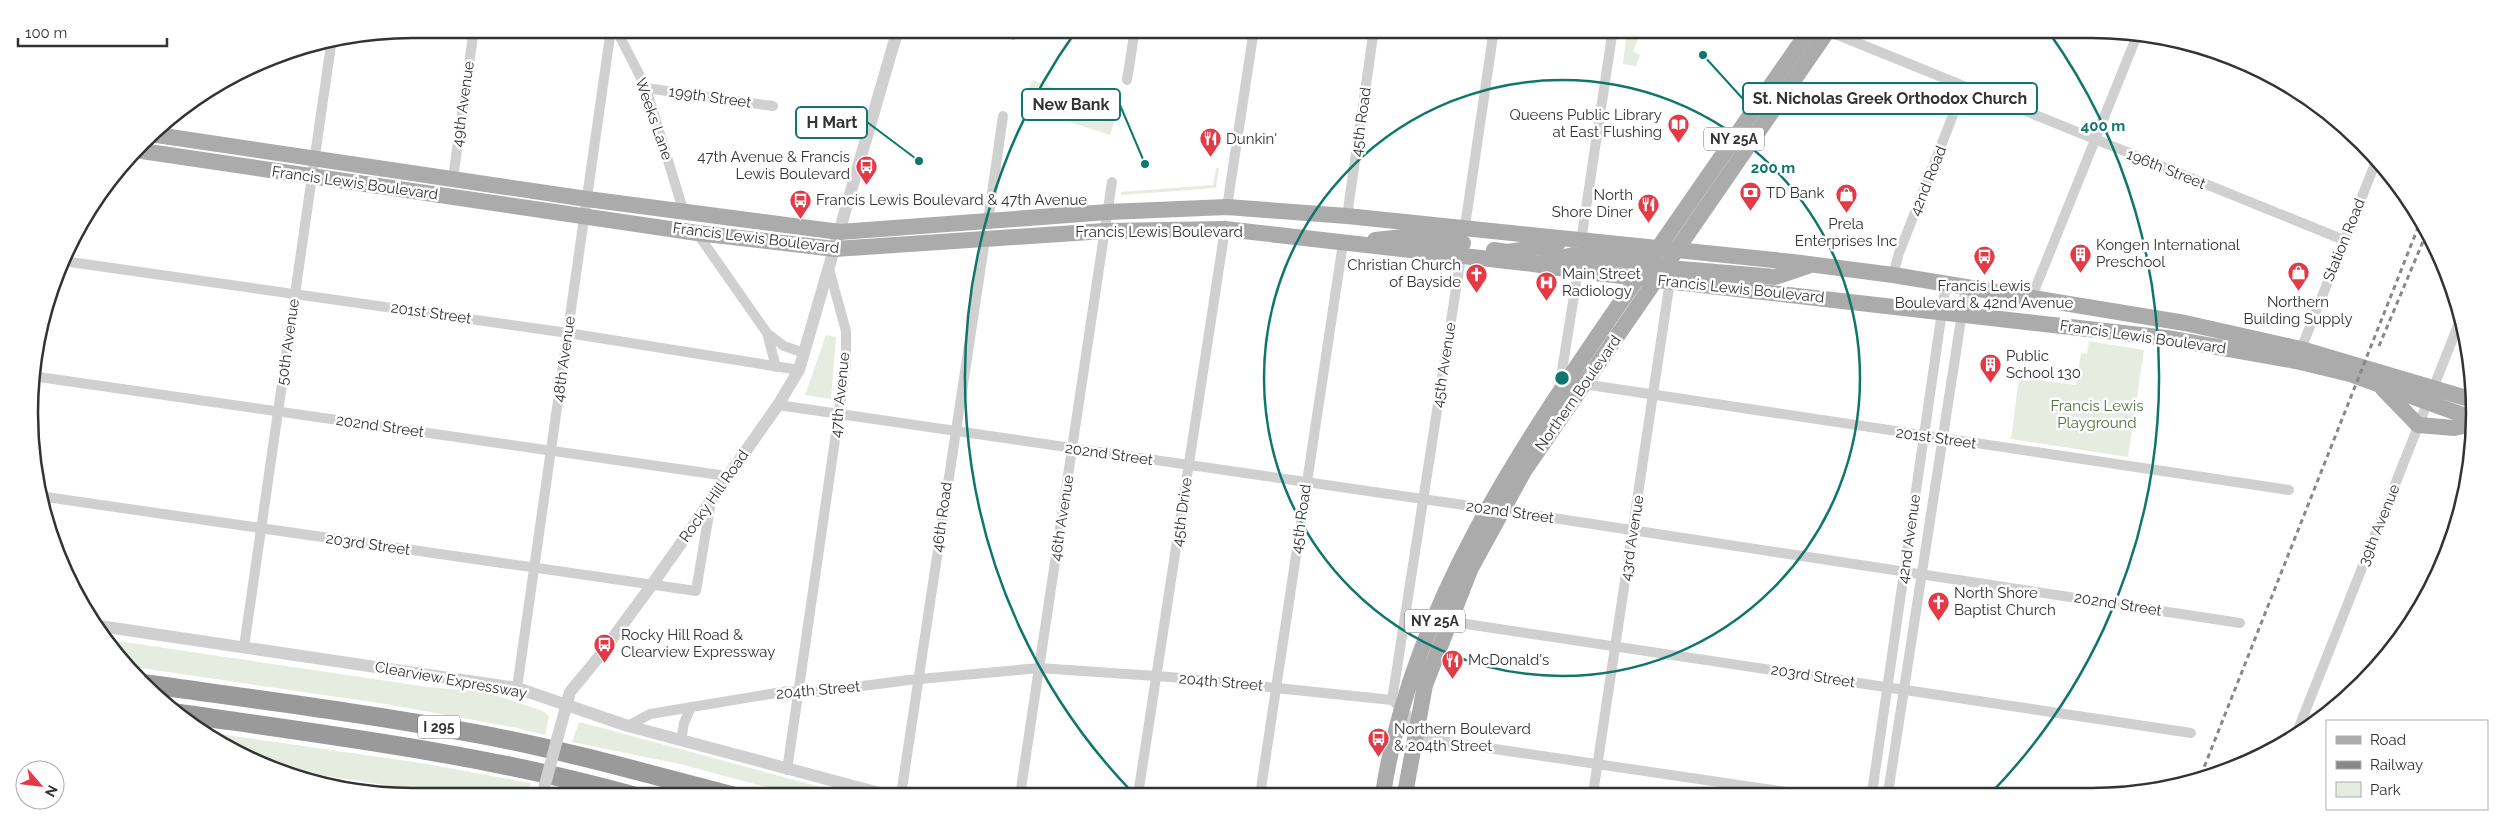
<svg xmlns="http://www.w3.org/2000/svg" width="2503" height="825" font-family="Raleway,sans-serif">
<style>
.green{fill:#e6ecdf}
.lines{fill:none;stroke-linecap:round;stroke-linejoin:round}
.minor{stroke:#d0d0d0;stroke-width:10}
.tertiary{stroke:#d0d0d0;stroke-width:12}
.primary{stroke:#ababab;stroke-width:16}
.motorway{stroke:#9a9a9a;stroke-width:19}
.rail{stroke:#888;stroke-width:3;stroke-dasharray:5 4;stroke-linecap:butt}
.tertiary-bridge{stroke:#d0d0d0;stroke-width:12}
.ring{fill:none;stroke:#0f766e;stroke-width:2.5}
.labels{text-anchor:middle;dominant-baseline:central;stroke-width:5;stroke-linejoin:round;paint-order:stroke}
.shield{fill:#fff;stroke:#707070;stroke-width:1}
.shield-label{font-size:14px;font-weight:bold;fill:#333}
.street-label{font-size:15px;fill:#333;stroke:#fff}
.poi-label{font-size:15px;fill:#333;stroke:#fff;text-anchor:start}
.park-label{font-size:15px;fill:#56703f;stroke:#fff}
.rim{fill:none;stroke:#333;stroke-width:2.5}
.centre{fill:#0f766e;stroke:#fff;stroke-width:2.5}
.ring-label{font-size:15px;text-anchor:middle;font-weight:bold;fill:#0f766e;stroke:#fff;stroke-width:5;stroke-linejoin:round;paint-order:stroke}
.leader{fill:none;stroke:#0f766e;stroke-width:2}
.callout-dot{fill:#0f766e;stroke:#fff;stroke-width:2}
.callout{fill:#fff;stroke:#0f766e;stroke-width:2}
.callout-label{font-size:16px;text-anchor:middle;font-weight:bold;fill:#333}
</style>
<rect width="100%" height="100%" fill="#fff"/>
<g class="green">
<polygon points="1627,29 1642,29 1633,51 1640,55 1636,66 1623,64"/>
<polygon points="1032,80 1112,108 1109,117 1115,118 1110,135 1023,107"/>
<polygon points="1216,168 1219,168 1216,188 1121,195 1121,192 1213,185"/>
<polygon points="826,335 836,337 831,399 805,395"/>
<polygon points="2089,341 2144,350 2128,457 2011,439 2019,378 2076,385 2081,353 2087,354"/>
<polygon points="104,639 428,687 486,692 543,711 549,716 545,735 517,728 386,704 127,666"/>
<polygon points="579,722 591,725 850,795 799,796 680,764 572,742"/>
<polygon points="199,731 421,763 531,783 527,796 459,796 266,767"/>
</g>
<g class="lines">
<g class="minor">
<polyline points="616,29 646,88 684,213"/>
<polyline points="1823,29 2344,240"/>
<polyline points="1013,35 1014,29"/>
<polyline points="1127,80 1135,29"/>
<polyline points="646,88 773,106"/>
<polyline points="453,178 474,29"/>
<polyline points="1227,207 1254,29"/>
<polyline points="1347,216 1374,29"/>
<polyline points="988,221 1003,116"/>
<polyline points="697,233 767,333 776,367"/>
<polyline points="1464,233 1494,29"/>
<polyline points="1581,241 1613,29"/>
<polyline points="63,261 568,333 799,370"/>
<polyline points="1893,275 1899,253 1964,87"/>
<polyline points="2031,299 2138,33"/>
<polyline points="768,334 784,346 804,353"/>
<polyline points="2301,349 2377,159"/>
<polyline points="32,376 727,476"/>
<polyline points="1583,384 2289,490"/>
<polyline points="1559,389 1578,271"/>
<polyline points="778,405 1553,518 2240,623"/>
<polyline points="39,496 696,591 711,502"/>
<polyline points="1446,621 2191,733"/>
<polyline points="244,647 332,38"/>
<polyline points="517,688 611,29"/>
<polyline points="1392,700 1462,250"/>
<polyline points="628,726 650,714 788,691 808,693 909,680 1039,668 1170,677 1392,700 1402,709 1427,739 1800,794"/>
<polyline points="2297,732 2461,318"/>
<polyline points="681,741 684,723 691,707"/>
<polyline points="787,770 846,364 846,331 829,269"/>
<polyline points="1872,793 1946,284"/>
<polyline points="1888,793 1966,287"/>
<polyline points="1593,794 1670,281"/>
<polyline points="901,795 985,239"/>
<polyline points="1020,795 1112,182"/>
<polyline points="1138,795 1225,229"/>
<polyline points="1260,795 1343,243"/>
</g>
<g class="tertiary">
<polyline points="93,625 517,688 628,726 887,795"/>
<polyline points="558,736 570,692 598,658 651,586 778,405 799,370 898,29"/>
<polyline points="325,785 379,793"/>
</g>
<g class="primary">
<polyline points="150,134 587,199 840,232 1108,212 1227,207 1347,216 1793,262 1893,275 2185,323 2301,349 2473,400"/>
<polyline points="135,150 697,233 835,249 1105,231 1225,229 1534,264 1578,271 2167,338 2296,361 2350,374 2474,419"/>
<polyline points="1375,240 1404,237 1463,243"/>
<polyline points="1494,250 1507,252 1557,245"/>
<polyline points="1541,263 1573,255 1656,263"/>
<polyline points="1657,267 1775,277 1808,266"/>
<polyline points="2383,389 2418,425 2454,428 2473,424"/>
<path d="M 1383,794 C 1411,608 1520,448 1625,296 C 1687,207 1749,118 1810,29"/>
<polyline points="1405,794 1425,685 1470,570 1524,471 1829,29"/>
</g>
<g class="motorway">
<path d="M 140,683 C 253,699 366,713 478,734 C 564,750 648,774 733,796"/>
<path d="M 176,713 C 329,735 484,754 634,796"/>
</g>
<g class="rail">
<polyline points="2379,346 2427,232"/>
<polyline points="2201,775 2421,220"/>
</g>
<polyline class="tertiary-bridge" points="542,796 558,736"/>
</g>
<g class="ring">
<circle cx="1562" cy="378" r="298"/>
<path d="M1133 793A597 597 0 0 1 1076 31M2048 31A597 597 0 0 1 1991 793"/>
</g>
<defs>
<symbol id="library-pin" viewBox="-11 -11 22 30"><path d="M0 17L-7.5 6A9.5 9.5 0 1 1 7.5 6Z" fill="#e63946" stroke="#fff"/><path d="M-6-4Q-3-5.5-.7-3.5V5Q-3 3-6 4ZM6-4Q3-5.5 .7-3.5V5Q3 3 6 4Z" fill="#fff"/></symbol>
<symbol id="restaurant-pin" viewBox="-11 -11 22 30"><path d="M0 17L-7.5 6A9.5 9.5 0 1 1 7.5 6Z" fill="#e63946" stroke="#fff"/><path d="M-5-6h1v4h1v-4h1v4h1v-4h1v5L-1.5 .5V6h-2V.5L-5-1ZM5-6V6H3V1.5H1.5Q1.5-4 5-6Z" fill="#fff"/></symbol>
<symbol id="bus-pin" viewBox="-11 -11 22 30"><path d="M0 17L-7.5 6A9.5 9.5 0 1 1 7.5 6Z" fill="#e63946" stroke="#fff"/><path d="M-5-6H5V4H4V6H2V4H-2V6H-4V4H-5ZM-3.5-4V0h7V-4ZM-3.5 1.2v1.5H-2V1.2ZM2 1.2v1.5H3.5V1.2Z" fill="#fff"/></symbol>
<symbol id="bank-pin" viewBox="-11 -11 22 30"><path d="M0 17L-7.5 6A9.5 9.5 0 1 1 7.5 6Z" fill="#e63946" stroke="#fff"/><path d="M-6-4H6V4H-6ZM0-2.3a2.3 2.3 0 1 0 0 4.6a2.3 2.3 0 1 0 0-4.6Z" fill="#fff"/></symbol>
<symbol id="shop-pin" viewBox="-11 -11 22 30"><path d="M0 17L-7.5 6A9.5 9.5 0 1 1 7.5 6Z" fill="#e63946" stroke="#fff"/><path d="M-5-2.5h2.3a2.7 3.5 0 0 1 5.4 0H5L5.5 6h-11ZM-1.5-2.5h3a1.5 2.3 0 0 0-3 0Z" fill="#fff"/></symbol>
<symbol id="building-pin" viewBox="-11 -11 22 30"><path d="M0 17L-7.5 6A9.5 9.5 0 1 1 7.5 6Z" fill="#e63946" stroke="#fff"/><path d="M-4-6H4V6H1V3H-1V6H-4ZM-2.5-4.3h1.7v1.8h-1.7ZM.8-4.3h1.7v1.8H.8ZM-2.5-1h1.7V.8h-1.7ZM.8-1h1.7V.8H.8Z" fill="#fff"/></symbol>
<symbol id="church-pin" viewBox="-11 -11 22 30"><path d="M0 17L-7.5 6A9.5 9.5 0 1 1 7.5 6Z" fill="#e63946" stroke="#fff"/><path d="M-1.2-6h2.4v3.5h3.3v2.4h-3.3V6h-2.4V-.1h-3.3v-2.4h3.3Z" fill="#fff"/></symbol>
<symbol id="hospital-pin" viewBox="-11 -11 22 30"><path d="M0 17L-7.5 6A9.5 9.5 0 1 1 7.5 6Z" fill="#e63946" stroke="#fff"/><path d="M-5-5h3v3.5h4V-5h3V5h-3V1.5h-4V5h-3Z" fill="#fff"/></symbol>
</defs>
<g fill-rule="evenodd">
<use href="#library-pin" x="1666" y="112" width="25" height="34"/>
<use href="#restaurant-pin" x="1198" y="126" width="25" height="34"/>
<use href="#bus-pin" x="854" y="154" width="25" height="34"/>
<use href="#bank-pin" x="1738" y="180" width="25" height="34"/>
<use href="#shop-pin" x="1834" y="182" width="25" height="34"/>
<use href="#bus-pin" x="788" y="188" width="25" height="34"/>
<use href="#restaurant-pin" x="1636" y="192" width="25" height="34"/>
<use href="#building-pin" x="2068" y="242" width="25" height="34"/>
<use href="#bus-pin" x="1972" y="244" width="25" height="34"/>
<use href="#shop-pin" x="2286" y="260" width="25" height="34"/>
<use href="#church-pin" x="1464" y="262" width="25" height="34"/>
<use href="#hospital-pin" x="1534" y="270" width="25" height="34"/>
<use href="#building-pin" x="1978" y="352" width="25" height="34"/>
<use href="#church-pin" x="1926" y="590" width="25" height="34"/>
<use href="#bus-pin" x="592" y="632" width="25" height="34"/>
<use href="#restaurant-pin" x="1440" y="648" width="25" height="34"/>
<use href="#bus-pin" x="1366" y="726" width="25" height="34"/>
</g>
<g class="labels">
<g class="shield">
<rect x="1704" y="127.5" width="60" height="23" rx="4"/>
<rect x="1405" y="609.5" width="60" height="23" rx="4"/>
<rect x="418" y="715.5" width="42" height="23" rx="4"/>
</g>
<g class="shield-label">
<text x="1734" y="139">NY 25A</text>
<text x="1435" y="621">NY 25A</text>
<text x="439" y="727">I 295</text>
</g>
<g class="street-label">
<text transform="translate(710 97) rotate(8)">199th Street</text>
<text transform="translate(463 104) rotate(-82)">49th Avenue</text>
<text transform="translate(654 119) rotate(71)">Weeks Lane</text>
<text transform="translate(1361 122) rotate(-82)">45th Road</text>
<text transform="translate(2166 169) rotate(22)">196th Street</text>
<text transform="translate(1928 181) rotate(-68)">42nd Road</text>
<text transform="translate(355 183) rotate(8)">Francis Lewis Boulevard</text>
<text x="1159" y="232">Francis Lewis Boulevard</text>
<text transform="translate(756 238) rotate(7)">Francis Lewis Boulevard</text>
<text transform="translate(2344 240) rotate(-68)">Station Road</text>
<text transform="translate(1741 289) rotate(6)">Francis Lewis Boulevard</text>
<text transform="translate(431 313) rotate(8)">201st Street</text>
<text transform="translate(2143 337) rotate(8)">Francis Lewis Boulevard</text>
<text transform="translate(288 342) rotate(-82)">50th Avenue</text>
<text transform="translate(564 359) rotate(-82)">48th Avenue</text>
<text transform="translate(1444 365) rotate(-81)">45th Avenue</text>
<text transform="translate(1578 393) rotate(-55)">Northern Boulevard</text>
<text transform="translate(840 395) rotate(-84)">47th Avenue</text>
<text transform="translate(380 426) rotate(8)">202nd Street</text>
<text transform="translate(1936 438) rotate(8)">201st Street</text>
<text transform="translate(1109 454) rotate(8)">202nd Street</text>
<text transform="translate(714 496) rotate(-55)">Rocky Hill Road</text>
<text transform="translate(1182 512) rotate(-82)">45th Drive</text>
<text transform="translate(1510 512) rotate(8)">202nd Street</text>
<text transform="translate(942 517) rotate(-82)">46th Road</text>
<text transform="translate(1062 518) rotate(-81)">46th Avenue</text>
<text transform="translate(1301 519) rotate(-82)">45th Road</text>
<text transform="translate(2379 525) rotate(-68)">39th Avenue</text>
<text transform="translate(1632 538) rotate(-81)">43rd Avenue</text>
<text transform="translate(1909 539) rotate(-82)">42nd Avenue</text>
<text transform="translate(368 544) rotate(8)">203rd Street</text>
<text transform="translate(2118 604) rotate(9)">202nd Street</text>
<text transform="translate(1813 676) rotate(9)">203rd Street</text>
<text transform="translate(451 680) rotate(10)">Clearview Expressway</text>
<text transform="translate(1221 682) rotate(5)">204th Street</text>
<text transform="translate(818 690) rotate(-5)">204th Street</text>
</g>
<g class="poi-label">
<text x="1662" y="115" text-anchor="end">Queens Public Library<tspan x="1662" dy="17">at East Flushing</tspan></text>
<text x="1226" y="139">Dunkin'</text>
<text x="850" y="157" text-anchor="end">47th Avenue &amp; Francis<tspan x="850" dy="17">Lewis Boulevard</tspan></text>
<text x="1766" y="193">TD Bank</text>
<text x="1633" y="195" text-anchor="end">North<tspan x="1633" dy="17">Shore Diner</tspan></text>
<text x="816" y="200">Francis Lewis Boulevard &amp; 47th Avenue</text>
<text x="1846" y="224" text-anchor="middle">Prela<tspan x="1846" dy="17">Enterprises Inc</tspan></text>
<text x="2096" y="245">Kongen International<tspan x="2096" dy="17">Preschool</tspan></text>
<text x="1461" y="265" text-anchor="end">Christian Church<tspan x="1461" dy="17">of Bayside</tspan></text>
<text x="1562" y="274">Main Street<tspan x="1562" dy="17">Radiology</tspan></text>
<text x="1984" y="286" text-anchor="middle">Francis Lewis<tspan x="1984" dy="17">Boulevard &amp; 42nd Avenue</tspan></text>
<text x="2298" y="302" text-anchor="middle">Northern<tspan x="2298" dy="17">Building Supply</tspan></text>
<text x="2006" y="356">Public<tspan x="2006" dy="17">School 130</tspan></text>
<text x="1954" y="593">North Shore<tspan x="1954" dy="17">Baptist Church</tspan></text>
<text x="621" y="635">Rocky Hill Road &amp;<tspan x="621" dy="17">Clearview Expressway</tspan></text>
<text x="1468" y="660">McDonald's</text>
<text x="1394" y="729">Northern Boulevard<tspan x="1394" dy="17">&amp; 204th Street</tspan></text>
</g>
<g class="park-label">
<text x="2097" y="406">Francis Lewis<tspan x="2097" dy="17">Playground</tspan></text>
</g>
</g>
<path d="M0 0H2503V825H0ZM413 38H2091A375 375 0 0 1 2466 413V413A375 375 0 0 1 2091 788H413A375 375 0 0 1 38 413V413A375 375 0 0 1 413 38Z" fill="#fff" fill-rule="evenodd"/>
<path class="rim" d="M413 38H2091A375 375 0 0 1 2466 413V413A375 375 0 0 1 2091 788H413A375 375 0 0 1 38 413V413A375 375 0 0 1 413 38Z"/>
<circle cx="1562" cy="378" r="8" class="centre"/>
<g class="ring-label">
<text x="2103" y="131">400 m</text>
<text x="1773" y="173">200 m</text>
</g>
<path class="leader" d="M1703 55L1743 99M1145 164L1120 105M919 161L867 122"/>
<g class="callout-dot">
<circle cx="1703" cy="55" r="5"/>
<circle cx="1145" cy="164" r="5"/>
<circle cx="919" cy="161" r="5"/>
</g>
<g class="callout">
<rect x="1743" y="83" width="294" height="31" rx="5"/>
<rect x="1022" y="89" width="98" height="31" rx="5"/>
<rect x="796" y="107" width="71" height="31" rx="5"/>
</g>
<g class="callout-label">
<text x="1890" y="104">St. Nicholas Greek Orthodox Church</text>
<text x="1071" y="110">New Bank</text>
<text x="832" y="128">H Mart</text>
</g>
<rect x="2326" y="720" width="162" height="90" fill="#ffffff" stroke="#adadad"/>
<rect x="2336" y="736" width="25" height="8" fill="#ababab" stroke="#adadad"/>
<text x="2370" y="745" font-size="15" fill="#333333">Road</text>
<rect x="2336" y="761" width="25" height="8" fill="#888888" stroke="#adadad"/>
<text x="2370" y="770" font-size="15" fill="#333333">Railway</text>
<rect x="2336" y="782" width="25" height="15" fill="#e6ecdf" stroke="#adadad"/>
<text x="2370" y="795" font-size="15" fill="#333333">Park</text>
<g transform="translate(40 785) rotate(118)"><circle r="24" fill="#ffffff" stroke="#adadad"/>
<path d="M0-4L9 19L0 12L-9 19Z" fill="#e63946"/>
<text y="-8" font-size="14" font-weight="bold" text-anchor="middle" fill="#333333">N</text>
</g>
<path d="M18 38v8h149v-8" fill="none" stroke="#333333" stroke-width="2.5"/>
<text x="25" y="38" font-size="15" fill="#333333" stroke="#ffffff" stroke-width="4" paint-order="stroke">100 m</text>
</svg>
